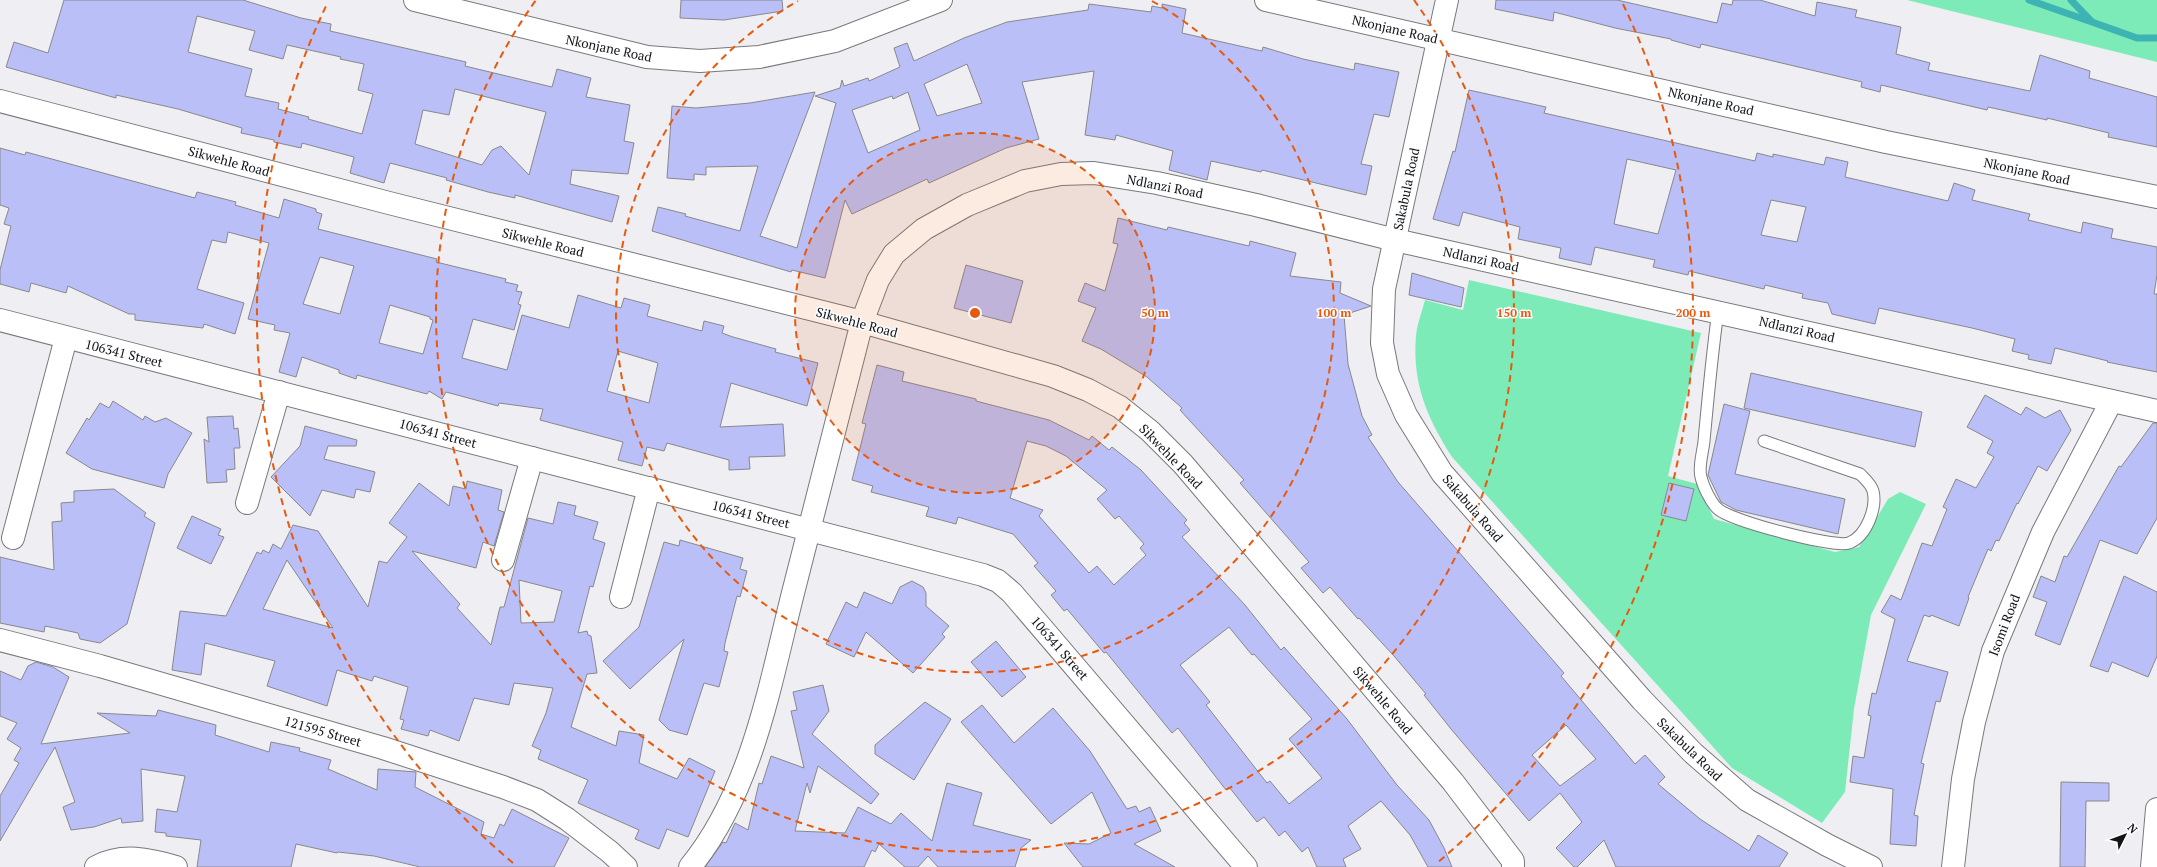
<svg xmlns="http://www.w3.org/2000/svg" width="2157" height="867" font-family="'PT Serif',serif">
<style>
.green{fill:#7cebb7}
.lines{fill:none;stroke-linecap:round;stroke-linejoin:round}
.stream{stroke:#3db3b3;stroke-width:7}
.building{fill:#bac0f7;stroke:#88888c;fill-rule:evenodd}
.service-casing{stroke:#78797c;stroke-width:13}
.minor-casing{stroke:#78797c;stroke-width:24}
.service{stroke:#fff;stroke-width:11}
.minor{stroke:#fff;stroke-width:22}
.ring{fill:none;stroke:#e8590c;stroke-width:2;stroke-dasharray:7 5}
.labels{text-anchor:middle;dominant-baseline:central;stroke-width:3;stroke-linejoin:round;paint-order:stroke}
.street-label{font-size:13px;fill:#141416;stroke:#fcfdff}
.centre{fill:#e8590c;stroke:#fcfdff;stroke-width:2}
.ring-label{font-size:12px;text-anchor:middle;font-weight:bold;fill:#e8590c;stroke:#fcfdff;stroke-width:3;stroke-linejoin:round;paint-order:stroke}
</style>
<rect width="100%" height="100%" fill="#efeff3"/>
<g class="green">
<polygon points="1907,0 2157,0 2157,62"/>
<path d="M 1469,280 L 1701,333 L 1668,476 L 1697,484 L 1714,519 L 1835,552 L 1859,547 L 1888,499 L 1900,492 L 1926,504 L 1871,615 L 1854,709 L 1845,792 L 1822,823 L 1732,768 L 1452,457 C 1427,418 1412,383 1416,336 C 1417,324 1422,312 1425,300 L 1463,310 Z"/>
</g>
<g class="lines">
<g class="stream">
<polyline points="2029,0 2089,21"/>
<polyline points="2071,0 2092,22 2137,38 2157,38"/>
</g>
</g>
<g class="building">
<path d="M 64,0 L 243,0 L 301,18 L 331,24 L 330,31 L 466,62 L 465,66 L 552,87 L 557,69 L 591,78 L 586,97 L 630,105 L 624,141 L 634,143 L 628,174 L 572,170 L 570,184 L 619,196 L 612,222 L 515,195 L 515,198 L 488,192 L 446,180 L 447,178 L 390,163 L 384,183 L 350,173 L 354,157 L 302,143 L 301,148 L 274,142 L 274,140 L 241,133 L 242,128 L 178,109 L 116,95 L 116,98 L 6,67 L 14,42 L 48,53 ZM 197,16 L 255,31 L 249,50 L 283,59 L 287,45 L 341,57 L 340,59 L 364,64 L 358,90 L 373,94 L 362,134 L 308,119 L 309,117 L 278,109 L 279,103 L 245,96 L 252,69 L 188,52 ZM 455,89 L 546,112 L 529,175 L 501,146 L 492,150 L 482,165 L 415,144 L 423,110 L 449,115 Z"/>
<polygon points="681,0 782,0 783,11 724,20 680,18"/>
<polygon points="1496,0 1617,0 1717,23 1722,3 1732,5 1733,0 1760,0 1815,16 1817,2 1857,10 1855,17 1901,27 1896,54 1930,63 1928,70 2030,91 2040,55 2090,71 2089,78 2157,97 2157,147 2108,137 2109,133 2047,118 2047,120 1988,107 1987,110 1881,85 1880,92 1861,87 1862,82 1701,44 1700,48 1671,40 1671,39 1615,28 1554,12 1553,21 1495,9"/>
<path d="M 1089,4 L 1151,12 L 1152,6 L 1162,8 L 1162,4 L 1186,9 L 1182,33 L 1262,51 L 1263,47 L 1303,59 L 1354,70 L 1355,63 L 1399,72 L 1389,117 L 1374,114 L 1361,164 L 1372,166 L 1366,195 L 1262,170 L 1261,172 L 1211,161 L 1207,180 L 1169,170 L 1173,151 L 1116,135 L 1115,140 L 1085,135 L 1094,71 L 1022,82 L 1039,139 L 1006,148 L 929,183 L 927,179 L 852,214 L 845,200 L 825,278 L 792,270 L 791,272 L 652,231 L 658,207 L 686,214 L 685,216 L 740,231 L 758,166 L 706,167 L 706,175 L 694,174 L 694,180 L 667,178 L 672,106 L 696,108 L 750,103 L 815,92 L 760,236 L 797,248 L 836,103 L 815,96 L 840,88 L 842,80 L 844,86 L 868,78 L 869,81 L 900,67 L 894,48 L 907,43 L 914,61 L 964,38 L 1007,22 L 1088,10 ZM 967,64 L 982,103 L 937,116 L 924,84 ZM 908,92 L 920,130 L 868,153 L 852,110 L 892,96 L 893,99 Z"/>
<path d="M 1469,90 L 1546,107 L 1544,113 L 1755,161 L 1757,153 L 1773,157 L 1773,154 L 1824,165 L 1826,157 L 1848,162 L 1845,177 L 1948,201 L 1954,183 L 1975,190 L 1972,200 L 2030,214 L 2028,220 L 2081,233 L 2083,222 L 2113,229 L 2111,238 L 2157,247 L 2157,275 L 2154,294 L 2157,294 L 2157,372 L 2107,362 L 2108,361 L 2055,348 L 2051,364 L 2028,359 L 2029,355 L 2012,351 L 2015,339 L 1972,328 L 1879,308 L 1875,324 L 1832,314 L 1828,303 L 1802,298 L 1803,294 L 1765,285 L 1764,289 L 1689,271 L 1688,275 L 1653,267 L 1655,260 L 1595,247 L 1591,265 L 1559,258 L 1561,248 L 1518,239 L 1520,227 L 1463,212 L 1459,226 L 1433,219 L 1453,151 L 1455,152 ZM 1627,159 L 1676,170 L 1658,234 L 1614,224 ZM 1771,200 L 1806,207 L 1797,242 L 1761,235 Z"/>
<path d="M 0,148 L 25,155 L 26,152 L 195,198 L 197,192 L 236,202 L 235,205 L 279,218 L 284,199 L 316,209 L 316,212 L 322,214 L 318,229 L 437,259 L 436,262 L 506,279 L 505,282 L 518,285 L 516,291 L 522,292 L 518,304 L 521,305 L 514,330 L 473,319 L 462,358 L 507,370 L 522,315 L 569,328 L 578,295 L 621,308 L 624,298 L 650,305 L 647,316 L 702,331 L 704,321 L 724,326 L 722,333 L 733,337 L 776,349 L 775,352 L 818,363 L 807,406 L 731,383 L 720,427 L 783,424 L 785,456 L 749,457 L 750,469 L 729,470 L 729,460 L 667,443 L 664,451 L 647,447 L 642,466 L 618,460 L 623,442 L 540,420 L 543,409 L 499,403 L 498,406 L 446,392 L 442,399 L 429,391 L 427,394 L 357,375 L 356,379 L 339,373 L 339,370 L 302,357 L 296,377 L 279,372 L 290,333 L 274,330 L 275,325 L 248,319 L 269,243 L 228,232 L 226,243 L 212,240 L 197,289 L 244,303 L 235,334 L 204,324 L 203,328 L 135,320 L 135,314 L 129,314 L 68,286 L 66,293 L 31,283 L 29,292 L 0,284 L 0,270 L 11,226 L 4,224 L 9,208 L 0,205 ZM 320,257 L 354,266 L 340,314 L 303,304 ZM 390,305 L 430,317 L 430,319 L 433,320 L 423,354 L 379,343 ZM 618,351 L 658,363 L 649,403 L 607,391 Z"/>
<path d="M 1118,218 L 1167,230 L 1168,227 L 1249,246 L 1250,241 L 1296,253 L 1290,276 L 1341,282 L 1340,293 L 1371,306 L 1344,315 L 1348,364 L 1362,416 L 1372,435 L 1368,437 L 1398,482 L 1564,673 L 1561,676 L 1635,764 L 1645,755 L 1665,777 L 1658,784 L 1700,819 L 1749,851 L 1758,835 L 1788,853 L 1779,867 L 1616,867 L 1604,840 L 1577,867 L 1574,867 L 1556,848 L 1582,822 L 1560,793 L 1529,821 L 1451,729 L 1424,695 L 1426,694 L 1394,656 L 1359,618 L 1358,619 L 1330,587 L 1323,593 L 1301,568 L 1309,562 L 1240,483 L 1244,480 L 1180,410 L 1182,408 L 1147,377 L 1101,349 L 1082,341 L 1096,308 L 1078,301 L 1085,283 L 1105,291 L 1118,244 L 1113,243 ZM 1566,725 L 1596,759 L 1560,786 L 1532,755 Z"/>
<polygon points="966,265 1023,281 1011,323 954,308"/>
<polygon points="1412,273 1464,288 1461,307 1409,295"/>
<path d="M 877,365 L 904,372 L 902,381 L 976,399 L 976,401 L 1049,420 L 1089,440 L 1092,436 L 1109,450 L 1112,447 L 1141,470 L 1187,520 L 1184,523 L 1190,530 L 1182,537 L 1245,605 L 1281,650 L 1284,647 L 1347,719 L 1397,785 L 1429,820 L 1444,848 L 1452,867 L 1428,867 L 1410,835 L 1381,801 L 1348,826 L 1361,849 L 1343,859 L 1346,867 L 1317,867 L 1308,847 L 1302,852 L 1285,831 L 1279,836 L 1264,817 L 1257,822 L 1229,787 L 1226,790 L 1178,728 L 1172,733 L 1106,652 L 1104,653 L 1067,609 L 1064,611 L 1051,595 L 1056,591 L 1034,566 L 1038,563 L 1013,534 L 958,517 L 956,524 L 926,516 L 929,507 L 871,492 L 873,486 L 852,480 L 866,424 L 862,423 ZM 1027,441 L 1046,446 L 1066,456 L 1107,490 L 1097,499 L 1115,519 L 1119,516 L 1144,544 L 1140,548 L 1146,555 L 1114,585 L 1097,566 L 1089,573 L 1039,516 L 1043,510 L 1010,498 ZM 1229,627 L 1252,655 L 1254,654 L 1312,719 L 1289,739 L 1322,778 L 1289,804 L 1270,781 L 1267,783 L 1206,705 L 1210,702 L 1180,665 Z"/>
<polygon points="1751,373 1922,412 1915,447 1744,408"/>
<polygon points="1985,395 2021,415 2026,407 2045,418 2060,410 2071,430 2047,471 2038,466 2018,504 2017,503 1999,541 1996,540 1991,551 1988,549 1968,597 1969,598 1959,626 1931,615 1930,617 1924,615 1907,661 1948,672 1940,702 1936,701 1921,763 1924,764 1914,815 1918,816 1916,846 1890,844 1893,789 1850,782 1853,756 1864,758 1871,716 1868,715 1872,693 1876,694 1895,619 1881,612 1891,595 1901,600 1922,543 1932,546 1947,509 1943,507 1956,479 1976,488 1994,457 1987,453 1993,441 1967,427"/>
<polygon points="113,401 143,420 145,416 155,422 166,418 192,433 168,474 164,488 92,469 66,453 87,418 89,420 100,403 109,408"/>
<polygon points="1724,404 1750,411 1735,474 1845,499 1838,534 1736,510 1721,502 1708,475"/>
<polygon points="233,416 234,429 238,428 240,448 234,448 235,469 226,470 227,482 207,483 204,439 209,442 207,417"/>
<polygon points="2153,423 2157,423 2157,518 2137,554 2100,540 2060,645 2035,635 2047,602 2033,597 2041,576 2055,582 2064,556 2067,557 2119,466 2121,467"/>
<polygon points="305,426 357,440 356,446 328,446 324,459 375,472 370,492 356,489 354,498 322,490 310,516 271,477 300,446"/>
<path d="M 467,481 L 502,490 L 498,510 L 504,512 L 494,546 L 483,542 L 476,568 L 412,551 L 460,604 L 457,608 L 491,645 L 500,607 L 504,607 L 528,518 L 553,524 L 558,502 L 576,506 L 574,515 L 598,522 L 593,539 L 605,543 L 593,587 L 590,586 L 578,633 L 587,631 L 588,635 L 591,636 L 597,673 L 587,674 L 571,727 L 616,746 L 619,731 L 644,735 L 639,763 L 677,779 L 689,758 L 715,771 L 688,837 L 667,829 L 659,849 L 635,839 L 639,830 L 578,803 L 588,780 L 538,759 L 541,750 L 532,746 L 546,713 L 553,688 L 514,683 L 509,705 L 474,698 L 459,741 L 430,730 L 428,736 L 401,729 L 404,720 L 400,719 L 408,687 L 374,676 L 372,681 L 337,670 L 327,706 L 267,686 L 275,661 L 205,643 L 201,675 L 172,670 L 180,611 L 226,616 L 257,552 L 261,554 L 263,550 L 269,553 L 273,544 L 281,549 L 293,525 L 318,531 L 368,607 L 379,561 L 387,563 L 407,537 L 389,523 L 419,483 L 449,506 L 453,486 L 466,489 ZM 287,560 L 333,628 L 263,609 ZM 519,580 L 562,591 L 554,622 L 521,623 Z"/>
<polygon points="1669,483 1694,489 1686,521 1661,515"/>
<polygon points="114,489 146,513 144,516 155,523 127,624 100,643 80,639 78,633 45,626 44,632 0,623 0,557 54,570 52,522 62,521 61,503 74,502 74,491"/>
<polygon points="192,516 221,529 218,535 224,537 211,564 177,548"/>
<polygon points="680,540 743,558 740,569 747,571 740,597 737,596 725,643 724,651 728,652 719,687 704,683 687,735 669,730 659,720 684,639 630,689 603,661 639,627 664,542 679,546"/>
<polygon points="2124,576 2157,592 2157,656 2148,677 2112,662 2108,672 2090,666"/>
<polygon points="912,581 923,587 926,593 926,606 949,626 942,634 945,637 913,673 866,632 854,657 826,644 846,602 857,608 864,592 892,604 900,587"/>
<polygon points="996,641 1026,677 1002,697 971,662"/>
<polygon points="36,662 53,667 69,677 41,744 130,733 97,713 156,716 158,710 216,725 215,735 269,752 271,742 300,748 299,751 331,760 328,769 377,790 378,769 416,772 415,787 484,822 481,834 494,838 500,824 504,826 512,809 569,838 554,867 420,867 374,856 338,852 337,853 296,844 291,867 197,867 201,840 166,836 166,833 155,832 157,809 177,812 185,776 141,769 143,821 122,823 121,818 94,827 71,830 63,807 75,802 55,747 0,841 0,796 19,763 14,760 21,748 7,739 17,723 0,716 0,671 21,680 28,666"/>
<polygon points="823,685 829,711 812,734 879,794 871,804 818,766 810,793 807,783 795,831 845,833 858,807 891,824 901,813 932,841 947,783 982,793 973,825 1031,840 1021,848 1015,867 938,867 928,856 918,867 905,867 879,844 875,852 872,850 864,867 705,867 723,842 726,843 735,823 748,830 759,783 762,784 771,756 804,768 791,711 797,710 793,692"/>
<polygon points="925,702 951,719 914,780 875,754 875,745"/>
<polygon points="982,705 1014,743 1053,708 1090,751 1127,809 1136,806 1139,812 1150,807 1161,831 1134,844 1175,867 1083,867 1064,843 1089,844 1111,833 1092,792 1051,824 961,722"/>
<polygon points="2061,782 2109,783 2109,801 2086,801 2085,867 2060,867"/>
</g>
<g class="lines">
<defs>
<path id="service" d="M 1718,311 C 1712,354 1708,398 1704,441 C 1703,452 1698,467 1701,477 C 1703,486 1711,503 1718,509 C 1731,521 1834,548 1849,543 C 1867,536 1877,507 1873,491 C 1871,484 1865,479 1860,474 L 1764,441"/>
<g id="minor">
<polyline points="415,0 647,57 700,61 759,57 835,41 941,0"/>
<polyline points="1266,0 1886,142 2157,197"/>
<polyline points="1447,0 1384,289 1382,343 1388,374 1406,415 1442,473 1642,700 1693,753 1747,800 1827,845 1871,867"/>
<polyline points="0,101 389,203 862,322 1053,376 1088,390 1120,407 1150,431 1183,464 1453,782 1513,861 1513,867"/>
<polyline points="0,320 983,575 998,581 1012,593 1246,867"/>
<polyline points="247,503 279,392"/>
<polyline points="13,538 66,338"/>
<polyline points="503,560 532,458"/>
<polyline points="621,597 649,488"/>
<polyline points="0,640 100,666 383,748 503,787 537,800 567,819 610,852 626,867"/>
<path d="M 96,867 C 122,853 149,859 176,867"/>
<path d="M 690,867 C 753,790 770,683 794,589 C 816,500 839,411 862,322 L 878,280 L 894,254 L 924,229 L 967,205 L 1025,181 L 1061,174 L 1094,173 L 1157,183 L 1256,205 L 1395,240 L 2157,411"/>
<polyline points="1953,867 1963,779 1974,722 1993,651 2043,532 2111,402"/>
<polyline points="2152,867 2157,809"/>
</g>
</defs>
<use href="#service" class="service-casing"/>
<use href="#minor" class="minor-casing"/>
<use href="#service" class="service"/>
<use href="#minor" class="minor"/>
</g>
<circle cx="975" cy="313" r="180" fill="#e8590c" fill-opacity=".12"/>
<g class="ring">
<circle cx="975" cy="313" r="180"/>
<path d="M1152 1A359 359 0 1 1 798 1"/>
<path d="M1414 0A539 539 0 1 1 536 0"/>
<path d="M513 863A718 718 0 0 1 327 4M1623 4A718 718 0 0 1 1437 863"/>
</g>
<g class="labels">
<g class="street-label">
<text transform="translate(1395 29) rotate(13)">Nkonjane Road</text>
<text transform="translate(609 48) rotate(12)">Nkonjane Road</text>
<text transform="translate(1711 101) rotate(13)">Nkonjane Road</text>
<text transform="translate(229 161) rotate(15)">Sikwehle Road</text>
<text transform="translate(2027 171) rotate(12)">Nkonjane Road</text>
<text transform="translate(1165 186) rotate(11)">Ndlanzi Road</text>
<text transform="translate(1406 189) rotate(-78)">Sakabula Road</text>
<text transform="translate(543 242) rotate(14)">Sikwehle Road</text>
<text transform="translate(1481 259) rotate(12)">Ndlanzi Road</text>
<text transform="translate(857 322) rotate(15)">Sikwehle Road</text>
<text transform="translate(1797 329) rotate(13)">Ndlanzi Road</text>
<text transform="translate(124 353) rotate(14)">106341 Street</text>
<text transform="translate(438 433) rotate(15)">106341 Street</text>
<text transform="translate(1171 456) rotate(46)">Sikwehle Road</text>
<text transform="translate(1473 508) rotate(49)">Sakabula Road</text>
<text transform="translate(751 514) rotate(14)">106341 Street</text>
<text transform="translate(2004 625) rotate(-69)">Isomi Road</text>
<text transform="translate(1060 648) rotate(49)">106341 Street</text>
<text transform="translate(1383 700) rotate(50)">Sikwehle Road</text>
<text transform="translate(323 731) rotate(16)">121595 Street</text>
<text transform="translate(1690 749) rotate(44)">Sakabula Road</text>
</g>
</g>
<circle cx="975" cy="313" r="6" class="centre"/>
<g class="ring-label">
<text x="1155" y="317">50 m</text>
<text x="1334" y="317">100 m</text>
<text x="1514" y="317">150 m</text>
<text x="1693" y="317">200 m</text>
</g>
<g transform="translate(2125 835) rotate(48)" stroke="#fcfdff" stroke-width="3" paint-order="stroke">
<path d="M0-3L7 15L0 10L-7 15Z" fill="#141416"/>
<text y="-6" font-size="11" font-weight="bold" text-anchor="middle" fill="#141416">N</text>
</g>
</svg>
